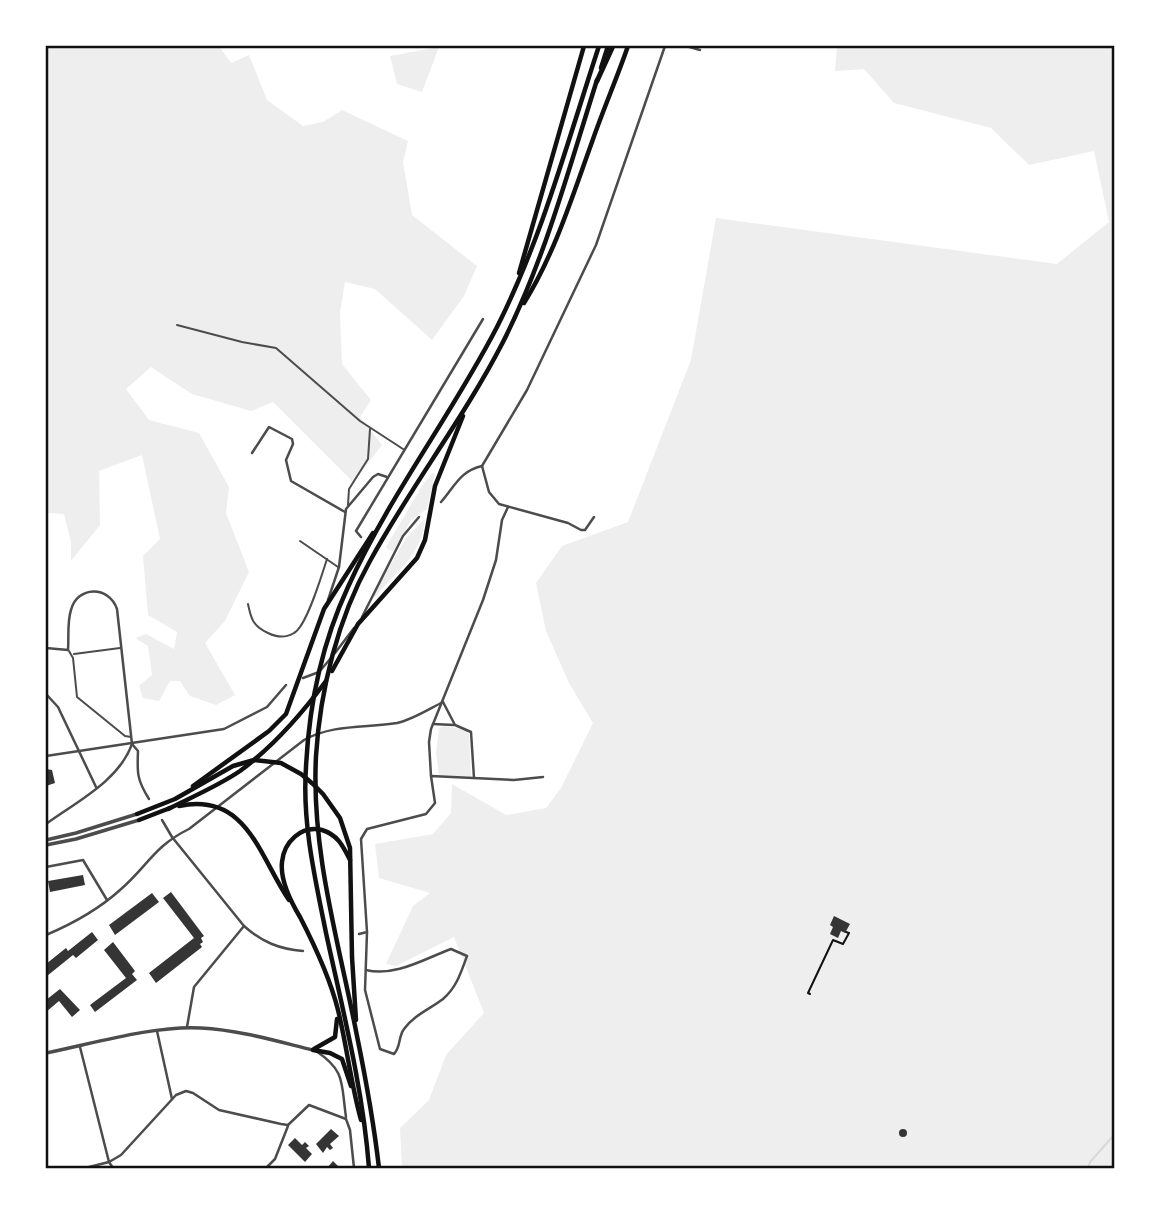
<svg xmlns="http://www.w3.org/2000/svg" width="1160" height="1214" font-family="'PT Serif',serif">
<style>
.green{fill:#eee}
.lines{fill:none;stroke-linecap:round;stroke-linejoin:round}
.stream{stroke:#d9d9d9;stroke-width:2}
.building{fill:#353535}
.path{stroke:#111;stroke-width:2}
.service{stroke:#4c4c4c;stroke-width:2}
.minor{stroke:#4c4c4c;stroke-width:2.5}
.tertiary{stroke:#4c4c4c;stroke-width:3.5}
.trunk{stroke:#111;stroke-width:4.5}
.motorway{stroke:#111;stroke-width:5}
.neatline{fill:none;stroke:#111;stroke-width:2.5}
</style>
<rect width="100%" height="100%" fill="#fff"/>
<g class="green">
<polygon points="46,46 219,46 231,63 249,55 267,100 303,126 323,122 342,110 408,141 403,162 412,215 477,266 464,296 432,340 375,289 345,282 340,312 342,364 371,400 360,417 382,445 353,482 273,402 251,411 192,394 151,367 126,389 149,420 199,433 229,487 226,513 249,572 225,621 205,643 235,695 216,705 190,696 180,681 170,681 159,701 143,698 139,686 152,675 148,646 135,638 146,634 174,649 177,632 148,615 143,556 160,539 142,455 99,471 100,525 71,561 71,542 64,514 46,513"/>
<polygon points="837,46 1114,46 1114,1168 402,1168 400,1128 429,1100 446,1055 484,1013 454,937 396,966 386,964 413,906 430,893 379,878 375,844 433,834 451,813 452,784 506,815 546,808 561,788 593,723 569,683 546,631 536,583 562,546 628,522 691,360 716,218 1057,264 1109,222 1094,151 1029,165 991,128 894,103 864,69 835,71"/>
<polygon points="439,47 422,92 397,84 390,56"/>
<polygon points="432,473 435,474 427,509 412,519 393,551 387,549 386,547 422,486"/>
<path d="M 425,519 C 421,557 398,569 375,597 L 372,597 L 406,538 Z"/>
<polygon points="444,726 466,730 469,734 471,777 439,775 436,753 439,728"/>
</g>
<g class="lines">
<polyline class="stream" points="1088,1168 1090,1162 1114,1135"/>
</g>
<g class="building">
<polygon points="46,769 52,770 55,783 46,786"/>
<polygon points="83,875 85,885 50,892 48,881"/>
<polygon points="171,892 204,936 201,938 203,942 200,944 202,947 156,983 149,973 194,938 163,898"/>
<polygon points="152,893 159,902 115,935 109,925"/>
<polygon points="834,916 850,924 845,933 841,931 838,938 830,934 833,927 830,925"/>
<polygon points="92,932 98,940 76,958 73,955 47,976 46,964 66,948 68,951"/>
<polygon points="113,942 135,971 132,974 137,980 95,1012 90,1005 126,978 104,950"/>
<polygon points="60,989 80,1010 72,1017 59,1001 46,1012 46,1000"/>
<circle cx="903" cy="1133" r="4"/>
<polygon points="331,1129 339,1136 330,1144 333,1148 330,1150 327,1147 323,1153 316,1144"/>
<polygon points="295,1138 302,1145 305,1142 309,1146 306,1148 312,1154 305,1162 288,1145"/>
<polygon points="333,1161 340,1168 327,1168"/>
</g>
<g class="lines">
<polyline class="path" points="810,994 808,993 833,940 843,944 849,933 846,932"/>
<g class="service">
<polyline points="177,325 242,342 276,348 360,421 403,449"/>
<polyline points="348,505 349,489 368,459 370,429"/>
<polyline points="300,541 338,567"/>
<path d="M 248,604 C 251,619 253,626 268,633 C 276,637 286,638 294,633 C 307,626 322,574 327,559"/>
<polyline points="69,651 73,658 77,697 125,736 131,737"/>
<polyline points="74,654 120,648"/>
</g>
<g class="minor">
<polyline points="686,46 700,50"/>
<polyline points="252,453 269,427 292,439 293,444 286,460 291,481 345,512"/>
<polyline points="482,466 489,492 499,504 568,523 581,530 585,530 594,517"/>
<path d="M 441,502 C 455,486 460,471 482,466 L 527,390 L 596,245 L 665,46"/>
<polyline points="361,537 356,531 483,319"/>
<polyline points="328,600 339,567 346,509 373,477 378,474 387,477"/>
<polyline points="362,617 403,536 419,517"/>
<path d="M 46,648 L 68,650 C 69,637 67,622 71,610 C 77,586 109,585 117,609 L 132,744 C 119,781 76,802 46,824"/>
<polyline points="335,653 354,628"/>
<polyline points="303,678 319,672 331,658"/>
<polyline points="46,694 58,707 96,787"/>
<polyline points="433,724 454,725"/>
<path d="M 132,744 L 138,751 C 137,773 137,780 149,799"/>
<polyline points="46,756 224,729 267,707 286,685"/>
<polyline points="431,776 429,742 431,729 483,600 496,560 502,520 508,507"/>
<path d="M 162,820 L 172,837 L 244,926 C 262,942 279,949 303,951"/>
<polyline points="46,867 83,860 107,900"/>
<polyline points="359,934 367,932 361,839 367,829 426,814 435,803 431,776 514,780 543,777"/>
<path d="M 46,935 C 72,924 99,909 120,890 C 147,867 154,846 189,829 L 304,740 C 333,724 365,728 397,723 C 412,720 429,709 443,702 L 455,725 L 471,732 L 474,778"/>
<path d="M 366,970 C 395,977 424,959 451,949 L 467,956 C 461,972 457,987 443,999 C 430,1009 414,1015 404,1029 C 398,1037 401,1047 394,1054 L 380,1049 L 365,990 L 367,932"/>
<polyline points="187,1027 194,987 244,926"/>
<polyline points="157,1031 172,1099"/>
<polyline points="80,1047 109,1162 121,1155 176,1095 186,1091 193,1093 219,1110 281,1124 288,1125 309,1105 346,1119 350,1130 354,1168"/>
<path d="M 316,1051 C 346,1071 341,1083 346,1117"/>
<polyline points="85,1168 109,1162 113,1168"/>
<polyline points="266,1168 275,1159 288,1126"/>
</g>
<g class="tertiary">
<polyline points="46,840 76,833 137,814"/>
<polyline points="46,845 76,839 139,820"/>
<path d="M 46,1053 C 91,1044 155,1025 201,1028 C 239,1030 276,1041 313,1050"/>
</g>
<g class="trunk">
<polyline points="601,68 608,46"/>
<polyline points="519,273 584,46"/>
<path d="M 524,303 C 555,253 572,197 592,142 C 603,110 617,78 628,46"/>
<polyline points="332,671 358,624 417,558 425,540 435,486 463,416"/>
<polyline points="193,786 269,731 286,714 324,609 373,533"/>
<path d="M 179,806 C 247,792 259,856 289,900"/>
<path d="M 168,809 C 192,797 218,786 240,771 C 274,746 301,715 326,681"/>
<polyline points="137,814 175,799 233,766 254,760 281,763 301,774 313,784 323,794 340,818 350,848 352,957 356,1020"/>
<polyline points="139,820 170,808"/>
<path d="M 350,860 C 343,846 338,835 322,830 C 301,825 284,842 282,862 C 280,880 291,902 300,917 C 315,946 330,978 338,1010 C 347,1047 351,1084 361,1120"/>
<polyline points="314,1049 335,1037 337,1019"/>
<polyline points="313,1050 330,1053 342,1059 351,1086"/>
<path d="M 369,1168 C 363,1089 343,1011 326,933 C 315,878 302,823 306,767 C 309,705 322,643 348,587 C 389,496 451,416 497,327 C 542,238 568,140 599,46"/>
<path d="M 379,1168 C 374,1125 366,1080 357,1036 C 339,943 311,852 316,756 C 320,690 338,618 370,561 C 411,486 464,418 503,342 C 545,259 569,168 597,80"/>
</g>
<polyline class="motorway" points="597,81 613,46"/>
</g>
<rect width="1160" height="1214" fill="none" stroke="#ffffff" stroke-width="94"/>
<rect x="47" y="47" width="1066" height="1120" class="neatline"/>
</svg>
